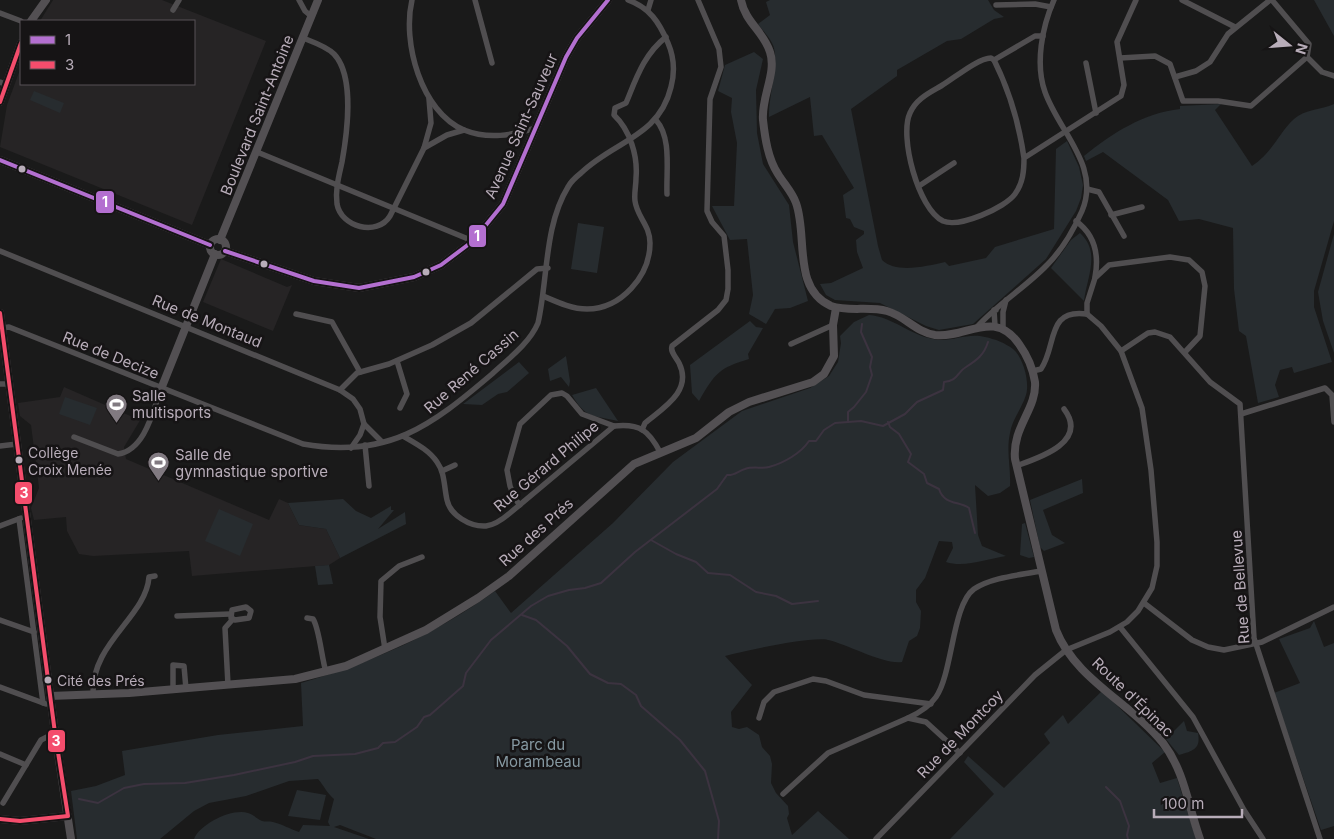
<svg xmlns="http://www.w3.org/2000/svg" width="1334" height="839" font-family="Inter,sans-serif">
<style>
.built{fill:#262425}
.green{fill:#272c2f}
.lines{fill:none;stroke-linecap:round;stroke-linejoin:round}
.stream{stroke:#3c3340;stroke-width:2}
.street{stroke:#504e50;stroke-width:5.5}
.secondary{stroke:#535053;stroke-width:8}
.bus-1-casing{stroke:#161415;stroke-width:8}
.bus-2-casing{stroke:#161415;stroke-width:8}
.bus-1{stroke:#b36fd0;stroke-width:4}
.bus-2{stroke:#f44d6c;stroke-width:4}
.bus-dot{fill:#b8adb9;stroke:#161415;stroke-width:2}
.labels{text-anchor:middle;dominant-baseline:central;stroke-width:5;stroke-linejoin:round;paint-order:stroke}
.bus-label{font-size:14px;fill:#b8adb9;stroke:#161415;text-anchor:start}
.street-label{font-size:15px;fill:#b8adb9;stroke:#161415}
.poi-label{font-size:15px;fill:#b8adb9;stroke:#161415;text-anchor:start}
.park-label{font-size:15px;fill:#8699a2;stroke:#161415}
.line-badge{stroke:#161415;stroke-width:2}
.badge-label{font-size:14px;text-anchor:middle;font-weight:bold;fill:#fff}
</style>
<rect width="100%" height="100%" fill="#1a1a1a"/>
<g class="built">
<polygon points="53,0 162,0 266,41 192,225 0,147 7,105 21,67 21,84 194,84 194,21 40,21"/>
<polygon points="221,259 287,287 292,285 273,331 203,302"/>
<polygon points="64,387 135,418 142,417 124,447 126,459 269,520 279,499 288,503 299,525 326,529 340,558 329,565 192,576 189,551 93,556 79,554 67,531 66,517 34,520 31,508 39,488 31,425 20,416 18,403 60,397"/>
</g>
<g class="green">
<path d="M 770,0 L 988,0 L 994,10 L 1004,17 L 994,19 L 961,39 L 947,41 L 897,70 L 897,76 L 851,109 L 878,246 L 882,260 C 896,274 927,266 945,262 L 949,266 L 986,258 L 995,247 L 1054,229 L 1056,149 L 1067,141 L 1079,167 L 1083,185 L 1081,198 L 1076,211 L 1046,259 L 973,324 L 939,330 L 926,326 L 880,303 L 835,300 L 826,295 L 820,284 L 831,283 L 863,268 L 857,252 L 856,240 L 864,234 L 864,231 L 854,227 L 850,219 L 846,218 L 843,195 L 854,188 L 822,135 L 814,136 L 810,97 L 769,117 C 768,96 781,59 772,43 C 769,36 762,30 758,24 L 770,15 L 766,2 Z"/>
<polygon points="1314,0 1334,0 1334,36"/>
<polygon points="754,52 763,59 756,90 757,133 763,164 789,205 793,242 808,301 790,308 775,309 766,324 749,314 753,295 747,239 730,240 712,206 734,206 737,143 731,112 732,98 718,91 725,65"/>
<polygon points="34,91 64,103 60,113 30,100"/>
<path d="M 1221,104 L 1215,110 L 1252,166 C 1273,152 1278,134 1294,119 C 1305,109 1321,110 1334,104 L 1334,221 L 1314,291 L 1314,307 L 1332,362 L 1294,373 L 1292,367 L 1280,370 L 1275,385 L 1279,397 L 1258,403 L 1246,336 L 1239,331 L 1234,289 L 1233,228 L 1199,219 L 1179,221 L 1168,200 L 1103,152 L 1086,161 L 1084,156 C 1112,133 1144,113 1180,109 L 1180,106 Z"/>
<polygon points="578,223 604,227 597,273 571,269"/>
<path d="M 1080,233 C 1101,252 1087,277 1084,301 L 1051,268 L 1071,240 Z"/>
<polygon points="1334,234 1334,353 1323,321 1318,292"/>
<path d="M 869,315 C 893,317 910,335 933,339 C 951,343 967,332 985,337 C 995,339 1005,343 1013,349 C 1023,357 1030,382 1026,395 C 1022,408 1012,420 1010,433 C 1006,451 1011,468 1010,486 L 1000,493 L 988,496 L 975,485 L 978,535 L 982,546 L 1006,556 C 987,559 964,568 946,562 L 953,548 L 952,542 L 939,541 L 925,578 L 916,590 L 916,602 L 921,611 L 920,628 L 917,636 L 909,641 L 902,662 C 884,665 847,644 828,640 C 812,636 743,651 725,656 L 752,685 L 731,712 L 732,727 L 739,729 L 747,727 L 759,735 L 762,747 L 770,756 L 772,764 L 771,783 L 776,793 L 788,806 L 789,814 L 787,818 L 792,835 L 818,811 L 849,839 L 376,839 L 340,825 L 334,827 L 369,839 L 194,839 C 200,824 232,808 248,813 C 253,814 257,819 262,821 C 265,822 269,821 273,822 C 282,824 290,829 299,832 L 303,825 L 330,826 L 328,822 L 334,799 C 327,793 324,786 318,779 L 289,781 L 246,796 L 209,803 L 194,811 L 160,839 L 77,839 L 71,791 L 96,786 L 125,775 L 122,751 L 218,735 L 303,726 L 301,683 C 373,662 434,635 495,591 L 511,613 L 613,523 L 673,462 L 742,411 L 810,388 L 829,376 L 838,362 L 841,343 L 840,336 L 854,322 Z"/>
<path d="M 750,321 L 756,327 L 763,328 L 748,354 L 749,359 C 719,368 715,373 699,401 L 692,393 L 690,365 Z"/>
<polygon points="566,356 570,381 569,387 561,377 550,381 548,369"/>
<polygon points="519,362 529,373 507,392 498,394 482,405 463,404"/>
<path d="M 596,388 L 618,421 C 593,415 586,419 572,395 Z"/>
<polygon points="65,397 97,408 90,425 59,414"/>
<polygon points="1082,479 1083,493 1043,510 1052,535 1065,543 1044,551 1040,547 1030,500"/>
<polygon points="343,499 356,511 371,518 391,506 391,510 394,510 378,529 405,512 406,524 340,558 326,529 299,525 288,503"/>
<polygon points="219,509 253,524 240,556 205,541"/>
<polygon points="1025,523 1034,557 1029,558 1020,555 1022,524"/>
<polygon points="329,565 333,584 318,585 315,566"/>
<polygon points="1314,621 1324,647 1334,643 1334,826 1321,830 1274,693 1300,683 1279,639 1310,628"/>
<polygon points="1102,691 1165,752 1152,763 1160,783 1177,778 1196,839 950,839 994,794 964,762 968,756 1004,788 1050,743 1044,734 1063,715 1068,724"/>
<path d="M 1184,721 L 1187,731 L 1198,733 C 1201,749 1193,751 1179,755 L 1166,739 Z"/>
<polygon points="297,790 326,795 320,820 288,816"/>
</g>
<g class="lines">
<g class="stream">
<polyline points="848,422 848,412 854,407 866,392 872,375 870,367 872,357 861,332 862,324"/>
<path d="M 888,422 L 890,427 L 899,434 L 911,454 L 908,462 L 924,474 L 927,483 L 939,489 C 944,505 959,501 969,508 L 975,533"/>
<polyline points="651,540 676,554 696,562 708,573 730,575 756,592 776,596 792,604 818,601"/>
<polyline points="522,615 536,620 567,646 590,674 608,683 621,684 636,695 641,706 680,740 705,771 719,821 718,839"/>
<polyline points="1106,787 1120,801 1129,826 1127,835 1128,839"/>
<path d="M 79,799 L 98,803 L 124,788 L 144,784 L 185,783 L 234,775 L 295,762 L 313,756 L 355,754 L 378,748 L 383,743 L 395,742 L 417,727 L 424,717 L 430,715 L 463,686 L 466,673 L 491,640 L 531,606 L 548,596 L 569,590 L 585,588 L 601,583 L 635,552 L 717,489 L 727,475 C 734,476 738,471 745,469 C 753,466 762,469 769,467 C 784,463 801,453 809,441 L 816,441 L 824,430 L 835,423 L 861,421 L 883,426 L 905,414 L 917,402 L 943,390 L 944,382 C 958,381 957,372 966,367 C 977,360 984,355 988,342"/>
</g>
<g class="street">
<polyline points="299,0 305,11 311,16"/>
<path d="M 412,0 C 402,42 421,112 464,130 C 489,140 512,135 536,128"/>
<polyline points="475,0 492,63"/>
<polyline points="1182,0 1235,27"/>
<polyline points="996,5 1035,4 1051,7"/>
<polyline points="173,10 179,0"/>
<polyline points="648,10 651,0"/>
<polyline points="0,13 21,21"/>
<path d="M 303,38 C 313,42 326,46 334,54 C 355,76 347,134 342,162 C 339,176 335,189 337,204 C 341,227 377,237 390,216 L 424,148 L 447,135 L 464,130"/>
<polyline points="1307,57 1322,72 1334,76"/>
<polyline points="1120,58 1155,56 1170,64 1183,101 1218,101 1251,106 1307,57 1309,44 1272,0"/>
<polyline points="994,60 1035,36 1043,36"/>
<polyline points="1086,63 1096,113"/>
<polyline points="1175,77 1196,71 1210,62 1228,34 1270,0"/>
<polyline points="0,82 2,83"/>
<path d="M 656,120 C 672,138 666,171 667,194"/>
<polyline points="424,148 431,123 429,99"/>
<polyline points="257,152 473,241"/>
<path d="M 1024,158 C 1019,123 1010,92 994,60 L 991,58 C 978,58 953,79 941,86 C 929,93 916,99 910,113 C 899,136 918,209 943,221 C 959,228 1005,208 1015,194 C 1023,183 1024,171 1024,158 L 1121,96 L 1124,85 L 1117,42 L 1136,0"/>
<polyline points="919,186 954,163"/>
<polyline points="1087,189 1099,192 1124,236"/>
<polyline points="1111,215 1142,207"/>
<path d="M 1076,221 C 1095,235 1099,256 1095,277"/>
<polyline points="0,251 340,390 353,399 360,409 364,424 382,442"/>
<path d="M 543,296 C 557,302 572,309 587,309 C 621,309 650,276 650,243 C 650,225 637,217 635,201 C 634,193 636,186 636,178 C 638,156 630,130 614,115 L 615,108 L 626,103 C 636,79 644,54 666,37"/>
<polyline points="296,314 332,322 360,372"/>
<polyline points="1087,314 1087,303 1095,278 1109,265 1170,257 1189,260 1202,272 1205,286 1200,336 1185,352"/>
<polyline points="995,326 994,310 996,310"/>
<path d="M 2,328 L 9,327 L 303,444 C 388,459 431,426 492,374 C 508,359 529,344 538,323 C 548,279 544,226 568,187 C 571,181 576,177 581,173 C 614,141 659,137 671,87 C 675,72 674,57 668,43 C 659,22 650,8 628,0"/>
<path d="M 976,328 C 997,304 1025,288 1047,265 C 1061,251 1074,229 1082,211 C 1101,166 1059,132 1045,92 C 1035,64 1042,27 1054,0"/>
<polyline points="1003,329 1003,312 1006,300"/>
<polyline points="791,344 833,325"/>
<polyline points="1121,351 1148,333 1155,332 1170,337 1210,382 1240,404 1254,638 1320,839"/>
<polyline points="397,361 407,394 400,408"/>
<path d="M 1033,371 L 1041,369 C 1057,346 1046,308 1087,314"/>
<polyline points="0,384 9,384"/>
<polyline points="340,390 357,373 389,364 432,345 471,323 537,269 548,268"/>
<polyline points="1241,414 1325,388 1332,395 1334,422"/>
<path d="M 642,430 L 645,423 C 663,408 693,391 679,363 C 676,357 670,352 672,346 L 718,310 L 726,300 L 728,289 L 728,270 L 724,236 L 712,222 L 707,211 L 710,99 L 721,67 L 719,49 L 698,0"/>
<path d="M 403,436 C 415,443 429,450 437,462 C 445,473 444,487 447,500 C 450,515 470,527 486,526 C 495,525 503,519 510,513 L 614,426 C 640,423 649,431 660,452"/>
<path d="M 74,437 L 118,454 C 145,450 153,411 161,389"/>
<polyline points="365,445 369,486"/>
<polyline points="0,446 17,444"/>
<polyline points="351,448 360,435 364,424"/>
<path d="M 1016,466 C 1039,458 1089,442 1064,409"/>
<polyline points="442,471 455,465"/>
<polyline points="520,505 515,499 510,486 507,470 520,424 551,395 562,393 567,396 582,414 614,426"/>
<polyline points="19,519 43,703"/>
<polyline points="0,526 21,518"/>
<polyline points="1144,603 1192,640 1208,647 1224,650 1262,642 1334,607"/>
<polygon points="246,607 251,611 249,618 235,620 231,618 232,610"/>
<polyline points="177,616 230,614"/>
<path d="M 307,618 L 313,619 C 319,627 322,660 326,672"/>
<polyline points="0,620 34,632"/>
<polyline points="1120,627 1193,717 1244,810 1263,839"/>
<polyline points="385,649 380,617 381,581 399,566 422,557"/>
<polyline points="228,685 225,628 233,619"/>
<polyline points="0,687 46,704"/>
<polyline points="173,689 173,665 184,666 186,689"/>
<path d="M 93,694 C 91,643 146,617 149,577 L 155,576"/>
<polyline points="759,718 764,702 774,692 813,679 826,681 864,695 931,704"/>
<path d="M 908,718 C 919,713 929,707 936,697 C 953,672 952,605 974,589 C 992,577 1021,575 1041,571"/>
<polyline points="0,754 26,765"/>
<polyline points="783,794 828,753 908,718 926,722 960,753"/>
<polyline points="3,803 41,740 55,733"/>
<polyline points="876,839 1035,675 1066,650 1110,632 1127,622 1138,611 1152,588 1157,566 1157,542 1151,470 1142,408 1121,351 1101,326 1087,314"/>
</g>
<g class="secondary">
<path d="M 741,0 C 745,22 764,32 770,52 C 777,73 761,97 763,120 C 765,138 768,159 778,174 C 784,184 792,192 796,203 C 808,236 792,289 831,306 C 849,312 869,306 887,311 C 905,316 916,332 935,335 C 966,339 994,308 1019,344 C 1027,355 1033,369 1035,382 C 1037,409 1012,427 1015,459 L 1056,630 C 1075,679 1131,703 1163,743 C 1185,772 1188,806 1200,839"/>
<polyline points="31,21 46,0"/>
<polyline points="0,102 21,43"/>
<polyline points="0,160 210,245"/>
<circle cx="218" cy="247" r="8"/>
<polyline points="220,240 318,0"/>
<polyline points="225,251 314,281 359,288 414,277 441,265 473,241 503,204 566,57 577,38 608,0"/>
<polyline points="0,313 55,733 71,839"/>
<polyline points="161,389 215,254"/>
<polyline points="50,696 129,693 295,679 346,666 426,630 478,598 509,576 634,464 696,438 729,412 749,402 813,382 824,374 834,356 833,325 836,308"/>
<polyline points="0,819 20,821 68,816"/>
</g>
<defs>
<g id="bus-1">
<polyline points="0,160 210,245"/>
<polyline points="225,251 314,281 359,288 414,277 441,265 473,241 503,204 566,57 577,38 608,0"/>
</g>
<g id="bus-2">
<polyline points="0,102 21,43"/>
<polyline points="0,313 55,733 68,816 20,821 0,819"/>
</g>
</defs>
<use href="#bus-1" class="bus-1-casing"/>
<use href="#bus-2" class="bus-2-casing"/>
<use href="#bus-1" class="bus-1"/>
<use href="#bus-2" class="bus-2"/>
</g>
<defs>
<symbol id="stadium-pin" viewBox="-11 -11 22 30"><path d="M0 17L-7.5 6A9.5 9.5 0 1 1 7.5 6Z" fill="#817a81" stroke="#161415"/><path d="M0-5a6.5 5 0 1 0 0 10a6.5 5 0 1 0 0-10ZM-3.5-1.8h7v3.6h-7Z" fill="#fff"/></symbol>
</defs>
<g fill-rule="evenodd">
<use href="#stadium-pin" x="104" y="392" width="25" height="34"/>
<use href="#stadium-pin" x="146" y="450" width="25" height="34"/>
</g>
<g class="bus-dot">
<circle cx="22" cy="169" r="4.5"/>
<circle cx="264" cy="264" r="4.5"/>
<circle cx="426" cy="272" r="4.5"/>
<circle cx="19" cy="460" r="4.5"/>
<circle cx="48" cy="680" r="4.5"/>
</g>
<g class="labels">
<g class="bus-label">
<text x="28" y="452">Collège<tspan x="28" dy="17">Croix Menée</tspan></text>
<text x="57" y="680">Cité des Prés</text>
</g>
<g class="street-label">
<text transform="translate(257 115) rotate(-68)">Boulevard Saint-Antoine</text>
<text transform="translate(521 126) rotate(-66)">Avenue Saint-Sauveur</text>
<text transform="translate(207 321) rotate(22)">Rue de Montaud</text>
<text transform="translate(111 355) rotate(22)">Rue de Decize</text>
<text transform="translate(471 371) rotate(-41)">Rue René Cassin</text>
<text transform="translate(546 466) rotate(-40)">Rue Gérard Philipe</text>
<text transform="translate(536 532) rotate(-42)">Rue des Prés</text>
<text transform="translate(1240 587) rotate(-94)">Rue de Bellevue</text>
<text transform="translate(1133 697) rotate(44)">Route d'Épinac</text>
<text transform="translate(960 734) rotate(-46)">Rue de Montcoy</text>
</g>
<g class="poi-label">
<text x="132" y="395">Salle<tspan x="132" dy="17">multisports</tspan></text>
<text x="175" y="454">Salle de<tspan x="175" dy="17">gymnastique sportive</tspan></text>
</g>
<g class="park-label">
<text x="538" y="744">Parc du<tspan x="538" dy="17">Morambeau</tspan></text>
</g>
</g>
<g class="line-badge">
<rect x="95" y="190" width="20" height="24" rx="5" fill="#b36fd0"/>
<rect x="468" y="224" width="19" height="24" rx="5" fill="#b36fd0"/>
<rect x="14" y="481" width="19" height="24" rx="5" fill="#f44d6c"/>
<rect x="47" y="729" width="19" height="24" rx="5" fill="#f44d6c"/>
</g>
<g class="badge-label">
<text x="105" y="207">1</text>
<text x="477" y="241">1</text>
<text x="24" y="498">3</text>
<text x="56" y="746">3</text>
</g>
<rect x="20" y="20" width="175" height="65" fill="#161415" stroke="#575157"/>
<rect x="30" y="36" width="25" height="8" fill="#b36fd0" stroke="#575157"/>
<text x="65" y="45" font-size="15" fill="#b8adb9">1</text>
<rect x="30" y="61" width="25" height="8" fill="#f44d6c" stroke="#575157"/>
<text x="65" y="70" font-size="15" fill="#b8adb9">3</text>
<g transform="translate(1289 45) rotate(107)" stroke="#161415" stroke-width="4" paint-order="stroke">
<path d="M0-4L9 19L0 12L-9 19Z" fill="#b8adb9"/>
<text y="-8" font-size="14" font-weight="bold" text-anchor="middle" fill="#b8adb9">N</text>
</g>
<path d="M1154 809v8h88v-8" fill="none" stroke="#b8adb9" stroke-width="2.5"/>
<text x="1162" y="809" font-size="15" fill="#b8adb9" stroke="#161415" stroke-width="4" paint-order="stroke">100 m</text>
</svg>
